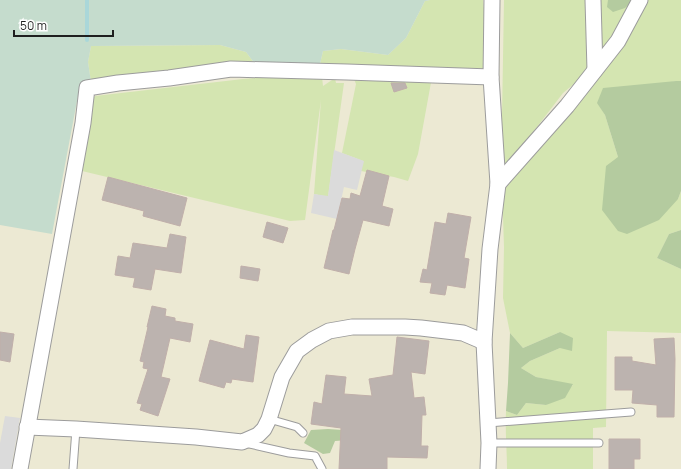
<svg xmlns="http://www.w3.org/2000/svg" width="681" height="469" font-family="Manrope,sans-serif">
<style>
.farmland{fill:#ece9d3}
.grass{fill:#d4e5b1}
.forest{fill:#b4cb9f}
.wetland{fill:#c5dccd}
.parking{fill:#dbdbdb}
.lines{fill:none;stroke-linecap:round;stroke-linejoin:round}
.stream{stroke:#aad7d9;stroke-width:4}
.building{fill:#bcb3af;stroke:#c0afaa}
.lane-casing{stroke:#9c9c9c;stroke-width:9}
.street-casing{stroke:#9c9c9c;stroke-width:17}
.lane{stroke:#fff;stroke-width:7}
.street{stroke:#fff;stroke-width:15}
</style>
<rect width="100%" height="100%" fill="#efeae6"/>
<rect class="farmland" x="0" y="0" width="681" height="469"/>
<g class="grass">
<polygon points="430,0 483,0 491,69 320,64 323,51 341,49 388,55 406,38 425,1"/>
<polygon points="504,0 589,0 592,69 563,93 501,174"/>
<polygon points="597,0 608,0 608,7 633,1 599,61"/>
<path d="M 646,0 L 681,0 L 681,81 L 676,81 L 598,103 L 605,115 L 618,157 L 678,199 L 681,191 L 681,230 L 669,234 L 657,258 L 681,269 L 681,333 L 607,331 L 606,427 L 593,428 L 593,469 L 507,469 C 507,450 505,431 506,411 L 517,415 L 526,403 L 546,405 L 573,385 L 536,377 L 521,368 L 530,361 L 560,348 L 560,332 L 523,348 L 510,333 L 503,298 L 504,247 L 502,186 Z"/>
<polygon points="220,45 246,52 255,64 91,82 88,62 91,46"/>
<polygon points="294,75 322,77 323,86 335,78 336,83 344,83 328,197 314,194 321,100 305,220 290,221 82,171 93,99 95,96 243,79"/>
<polygon points="432,77 418,154 408,181 394,177 361,171 363,161 342,153 356,84 354,79"/>
</g>
<g class="forest">
<polygon points="608,0 634,0 625,8 613,12 607,7"/>
<polygon points="676,81 681,81 681,191 678,199 659,220 627,234 618,231 602,210 606,166 618,157 605,115 597,103 603,88"/>
<polygon points="681,230 681,269 657,258 669,234"/>
<polygon points="560,332 573,338 572,351 560,348 530,361 521,368 536,377 573,384 565,398 546,405 526,403 517,415 506,411 508,383 510,333 523,348"/>
<polygon points="328,429 372,432 375,438 335,441 330,453 323,454 304,443 311,430"/>
</g>
<polygon class="wetland" points="0,0 430,0 425,1 406,38 388,55 341,49 323,51 320,64 255,64 246,52 220,45 91,46 88,62 91,82 80,85 52,234 0,225"/>
<g class="parking">
<polygon points="334,150 364,161 357,190 344,187 337,219 311,213 314,194 328,196"/>
<polygon points="5,416 20,418 11,469 0,469 0,443"/>
</g>
<g class="lines">
<polyline class="stream" points="87,0 87,40"/>
</g>
<g class="building">
<polygon points="391,83 405,83 407,88 394,92"/>
<polygon points="367,170 389,176 382,206 393,209 389,226 363,220 355,249 349,274 324,268 333,230 334,230 342,198 350,199 351,193 360,196"/>
<polygon points="108,177 187,198 180,226 143,216 144,211 102,200"/>
<polygon points="448,213 471,217 464,258 469,259 465,288 447,285 445,295 430,293 432,283 420,282 423,269 427,270 435,222 446,224"/>
<polygon points="267,222 288,228 283,243 263,237"/>
<polygon points="170,234 186,237 181,273 155,269 151,290 133,287 135,278 115,275 118,256 130,258 133,243 167,248"/>
<polygon points="241,266 260,269 258,281 240,278"/>
<polygon points="152,306 166,309 165,316 175,318 175,321 193,324 190,342 170,338 161,377 170,379 158,416 140,410 142,404 137,403 148,369 143,368 144,362 140,361 148,327 147,327"/>
<polygon points="0,332 14,334 10,362 0,360"/>
<polygon points="246,335 259,337 253,382 232,379 231,383 226,382 224,388 199,381 210,340 244,349"/>
<polygon points="397,337 429,341 425,374 411,372 414,398 424,397 426,415 422,415 421,446 428,446 427,458 387,457 387,469 339,469 341,428 311,424 314,402 322,404 326,375 346,377 344,394 372,396 369,379 393,375"/>
<polygon points="674,338 675,359 674,417 657,417 657,405 632,403 633,390 615,390 615,357 632,357 632,361 656,365 654,339"/>
<polygon points="609,439 640,439 640,459 634,459 634,469 609,469"/>
</g>
<g class="lines">
<defs>
<g id="lane">
<polyline points="269,419 297,427 303,433"/>
<polyline points="488,423 631,412"/>
<polyline points="245,443 289,453 315,456 322,469"/>
<polyline points="489,443 599,443"/>
<polyline points="73,469 76,429"/>
</g>
<g id="street">
<polyline points="593,0 595,70"/>
<polyline points="498,184 567,106 618,41 640,0"/>
<polyline points="27,427 76,429 196,437 242,442 258,435 264,429 269,419 282,377 297,351 312,340 329,331 352,327 405,327 421,328 463,333 484,342"/>
<polyline points="20,469 83,123 87,88 118,83 169,78 231,69 347,72 491,77"/>
<polyline points="488,469 489,443 484,342 490,249 498,184 491,77 492,0"/>
</g>
</defs>
<use href="#lane" class="lane-casing"/>
<use href="#street" class="street-casing"/>
<use href="#lane" class="lane"/>
<use href="#street" class="street"/>
</g>
<path d="M14 30v6h99v-6" fill="none" stroke="#1f1f1f" stroke-width="2"/>
<text x="20" y="30" font-size="12" fill="#1f1f1f" stroke="#ffffff" stroke-width="3" paint-order="stroke">50 m</text>
</svg>
